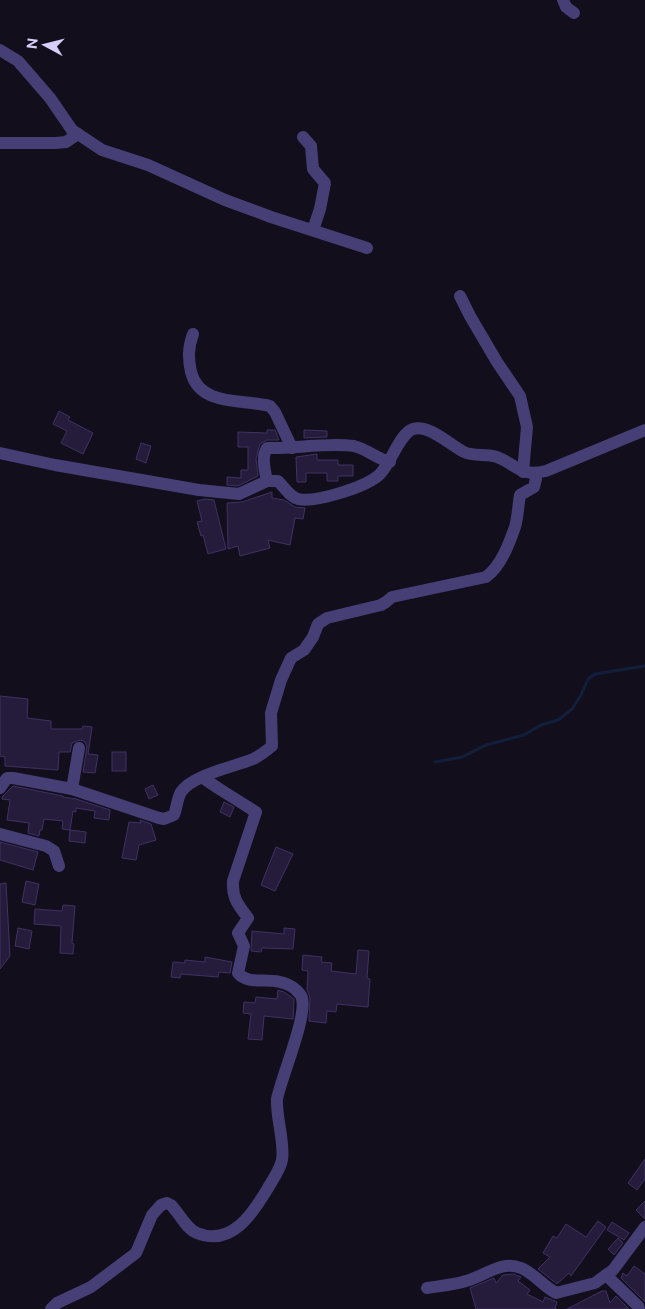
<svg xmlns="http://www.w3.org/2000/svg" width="645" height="1309" font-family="'Public Sans',sans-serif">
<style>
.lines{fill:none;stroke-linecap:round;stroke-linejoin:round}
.stream{stroke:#121f3c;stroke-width:3}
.building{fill:#251c3b;stroke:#403164}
.minor{stroke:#463f75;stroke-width:12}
</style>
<rect width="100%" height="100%" fill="#120e1c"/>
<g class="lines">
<polyline class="stream" points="435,762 462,757 486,745 524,735 541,725 558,720 572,709 581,695 588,679 595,674 645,666"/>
</g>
<g class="building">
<polygon points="59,411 70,417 68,420 93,433 83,454 61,443 67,431 53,424"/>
<polygon points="267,430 275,430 279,440 267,440 260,444 256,459 258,476 238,486 227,485 227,477 241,478 241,470 248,470 248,447 238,447 238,432 267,433"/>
<polygon points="304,430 327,431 327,437 304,438"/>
<polygon points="141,443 151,446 146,463 136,459"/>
<polygon points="317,454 317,460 338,460 338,465 353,465 353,476 338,476 338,481 327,481 327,473 306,473 306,482 297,482 296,457"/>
<polygon points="272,492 272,498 284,500 295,507 305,508 303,519 295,518 290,545 268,540 270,548 240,556 238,546 228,549 227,503 242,502"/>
<polygon points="205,499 214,500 226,549 208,554 203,535 201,536 197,522 202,521 197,501"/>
<polygon points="0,696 28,699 27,718 51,721 51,729 82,729 83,726 92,727 88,754 98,755 95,773 83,772 87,746 84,741 80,740 72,743 70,752 59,752 58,770 5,766 5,757 0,756"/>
<rect x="112" y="752" width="14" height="19"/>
<polygon points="153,785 158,795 149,799 145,789"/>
<polygon points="13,786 63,796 63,797 76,799 110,810 109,820 94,818 95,811 76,808 76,812 73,811 70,830 62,829 63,821 44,819 42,830 40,830 39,836 28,833 29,823 7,820 10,800 2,799 3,796"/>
<polygon points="224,802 234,807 230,817 220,812"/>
<polygon points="140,820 151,824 156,840 139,845 136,860 122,858 129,822 141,823"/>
<polygon points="70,830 86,832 85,843 69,841"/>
<polygon points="0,842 38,852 33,870 0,860"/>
<polygon points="276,847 293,854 275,891 261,885"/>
<polygon points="26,881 39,884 35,905 22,902"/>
<polygon points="6,883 10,956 0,969 0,884"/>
<polygon points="63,905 75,906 72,943 74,944 73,954 60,953 61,926 34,924 35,909 62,911"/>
<polygon points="18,928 32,931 29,949 15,946"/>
<polygon points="284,928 295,929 293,949 262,948 261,952 251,951 252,931 284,934"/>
<polygon points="358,950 369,951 367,978 370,979 368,1007 337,1004 336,1012 327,1011 326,1023 309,1021 310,998 307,989 308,971 302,970 303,955 322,957 321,962 332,963 331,971 356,974"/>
<polygon points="205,957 232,962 230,973 219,972 218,977 181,974 180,978 171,977 173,962 185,963 185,960 205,962"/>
<polygon points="278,990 284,992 294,999 293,1019 264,1016 262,1040 248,1039 251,1014 243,1013 244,1002 255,1003 256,997 277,999"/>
<polygon points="645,1159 645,1179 637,1190 628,1183"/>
<polygon points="645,1201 645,1219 636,1210"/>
<polygon points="598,1221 606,1227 571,1276 569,1273 557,1284 538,1269 550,1257 543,1253 553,1236 557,1238 566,1224 586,1237"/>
<polygon points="612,1222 629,1233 624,1240 607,1230"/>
<polygon points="618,1238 623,1243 614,1255 608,1249"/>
<polygon points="634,1266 645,1274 645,1302 621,1278 623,1273 627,1276"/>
<polygon points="513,1274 521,1277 518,1281 530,1290 527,1294 543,1302 545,1297 557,1302 555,1308 557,1309 476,1309 470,1288 494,1278 496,1283 503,1275"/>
<polygon points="602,1291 606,1291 610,1303 616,1296 629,1309 567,1309"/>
</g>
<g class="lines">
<g class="minor">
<polyline points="563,0 566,7 574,13"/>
<polyline points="0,50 18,61 50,98 72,130 102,150 148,165 225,200 271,217 367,248"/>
<polyline points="303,137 311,146 313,169 325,183 320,209 313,230"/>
<polyline points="0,143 56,143 66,142 78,134"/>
<polyline points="460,296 470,316 497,362 520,396 527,427 523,472"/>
<path d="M 193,334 C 188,348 188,358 191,372 C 200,407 243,399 270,406 L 275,412 L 292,448"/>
<path d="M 0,453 L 55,465 L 199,490 L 239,494 L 267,481 L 278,481 C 284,487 290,497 298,499 C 315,503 367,487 380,474 C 391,463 400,433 413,429 C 429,424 450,445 464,452 C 474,457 487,453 497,457 C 519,466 520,477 546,471 L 645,430"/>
<path d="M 267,481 C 265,471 261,457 267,448 C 295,449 327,442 354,446 C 367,449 377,459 390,462"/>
<path d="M 0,788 L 7,778 L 13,778 L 72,789 L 159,818 L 164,819 L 174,815 C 177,807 177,799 181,792 C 192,775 234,767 253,759 C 260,756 266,751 272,746 L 271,713 L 281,680 L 291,658 L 304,650 L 313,637 L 318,624 L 327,618 L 381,605 L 386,602 L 392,597 L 486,577 C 501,566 509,544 515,527 C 518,517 518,506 520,495 L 534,487 L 536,479 L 534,474"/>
<polyline points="72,789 79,748"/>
<polyline points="0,834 46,846 54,851 59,866"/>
<polyline points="606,1275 638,1306 639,1309"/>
<path d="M 427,1288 C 440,1286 453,1285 466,1281 C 485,1276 501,1260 521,1268 C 535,1274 543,1286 556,1293 L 595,1283 L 613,1270 L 645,1227"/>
<path d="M 51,1309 L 57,1303 L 91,1287 L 136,1253 L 152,1215 L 161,1205 L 167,1203 L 171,1205 C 180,1214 186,1229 197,1233 C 232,1247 253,1213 268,1188 C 273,1179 280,1170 282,1160 C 285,1143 276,1118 277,1099 C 282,1075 307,1018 302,998 C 301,994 298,992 295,989 C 276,973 250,988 238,973 L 244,946 L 238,933 L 248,918 C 238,905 232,898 233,881 L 256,812 L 221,790 L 203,778"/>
</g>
</g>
<g transform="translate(45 45) rotate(277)" stroke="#120e1c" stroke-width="4" paint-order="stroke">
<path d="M0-4L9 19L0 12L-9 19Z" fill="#d8cff9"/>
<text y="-8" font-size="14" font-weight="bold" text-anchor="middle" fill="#d8cff9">N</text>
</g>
</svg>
